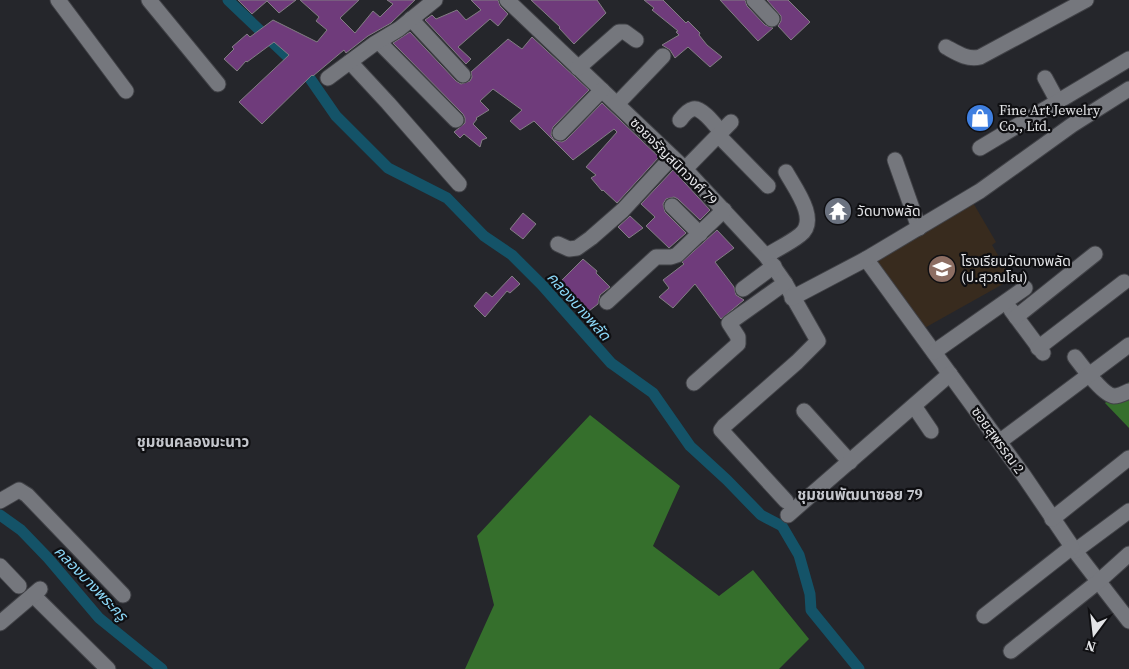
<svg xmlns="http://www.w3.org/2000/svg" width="1129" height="669" font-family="'Source Serif 4','Noto Sans Thai',serif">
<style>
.education{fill:#382b1e}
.forest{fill:#356f2c}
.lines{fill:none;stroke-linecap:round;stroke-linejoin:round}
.canal{stroke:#145368;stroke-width:11}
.building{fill:#6f3b7b;stroke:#827e83}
.minor-casing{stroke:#414247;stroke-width:17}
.minor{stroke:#75777d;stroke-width:15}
.labels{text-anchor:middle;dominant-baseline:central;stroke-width:4.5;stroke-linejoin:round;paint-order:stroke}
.poi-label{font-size:14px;fill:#e3e4e7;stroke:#0f0f12;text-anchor:start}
.street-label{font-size:14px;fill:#e3e4e7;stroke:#0f0f12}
.water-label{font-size:15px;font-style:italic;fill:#8bd8f8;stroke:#0f0f12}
.neighbourhood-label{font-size:15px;font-weight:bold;fill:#c4c6cc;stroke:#0f0f12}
</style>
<rect width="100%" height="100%" fill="#25262b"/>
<polygon class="education" points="972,201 996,242 992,245 1012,279 921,330 870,259"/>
<g class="forest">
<polygon points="1129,382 1129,428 1105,403"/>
<polygon points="590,415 680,486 653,546 719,596 753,570 809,639 779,669 465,669 494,605 477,536"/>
</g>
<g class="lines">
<g class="canal">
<polyline points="228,0 309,77 336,116 388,168 447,198 484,236 512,255 542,285 611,363 653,393 690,446 727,480 761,515 782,526 799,555 810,594 811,610 859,669"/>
<polyline points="0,515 21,530 48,558 99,618 162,669"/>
</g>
</g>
<g class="building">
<polygon points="238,0 296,0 279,13 267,1 252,14"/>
<polygon points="300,0 359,0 340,18 355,33 373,11 380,17 393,4 387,0 415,0 391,23 368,36 346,53 344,50 313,76 312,75 262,124 239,102 289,55 274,42 247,62 246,61 237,71 224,59 234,49 232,47 247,34 250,37 273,20 317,42 327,30 316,21 319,17"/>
<polygon points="471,0 498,0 500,6 508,14 498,26 490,19 458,47 471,59 466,64 425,20 432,15 436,19 457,10 466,20 481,10"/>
<polygon points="531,0 597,0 606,13 574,44 559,28 560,27"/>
<polygon points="644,0 663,0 686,23 688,21 700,33 699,35 707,45 722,57 710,67 688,47 675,58 670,50 662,45 679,35 676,32 678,31 652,10 654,8"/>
<polygon points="720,0 745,0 747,6 765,25 773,28 758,41"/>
<polygon points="767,0 788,0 810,22 791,40 778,26 781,21 781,16"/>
<polygon points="410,32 456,81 461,84 470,81 472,77 471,72 508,39 522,49 532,37 589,90 553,127 551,135 554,140 562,142 566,140 602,103 659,157 617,203 603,190 602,191 591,178 596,175 586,167 617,132 614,129 573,160 534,121 520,130 510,121 522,110 493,89 480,101 489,110 476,118 477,119 473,124 487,138 482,140 480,147 464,134 460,138 454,132 465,123 465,118 463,114 393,43"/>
<polygon points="673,170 710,210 700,220 678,199 674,197 666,199 663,204 665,212 686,233 669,248 646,226 655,217 641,204"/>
<polygon points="523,213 536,224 523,239 510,229"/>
<polygon points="630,216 643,228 629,238 618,227"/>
<polygon points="717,230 734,248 715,262 734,287 736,295 744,300 721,319 695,284 673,308 659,297 669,288 663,280 684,264 682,262"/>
<polygon points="583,259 597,271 596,273 610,287 600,295 598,304 585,314 554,288"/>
<polygon points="512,276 520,284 510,293 507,291 485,317 474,306 486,292 492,297"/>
</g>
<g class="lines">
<defs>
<g id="minor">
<polyline points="58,0 126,91"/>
<polyline points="149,0 218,84"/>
<polyline points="507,0 685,169 766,256 785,283 818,341 797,362 724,426 721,430 786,501"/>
<polyline points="754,0 772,19"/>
<polyline points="411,19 463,75"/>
<polyline points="379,42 456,120"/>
<path d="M 946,47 C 957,53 967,60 980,57 L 1086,0"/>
<polyline points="350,62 388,103 459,184"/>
<polyline points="578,68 619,32 625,32 636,40"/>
<polyline points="328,78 374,44 399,29 435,0"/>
<polyline points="1045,78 1058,102"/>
<polyline points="617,104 663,56"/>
<path d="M 680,120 C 683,116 688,110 693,109 C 701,106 716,126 721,132"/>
<polyline points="560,133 602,90"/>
<polyline points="718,135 768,186"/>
<polyline points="980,148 1129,59"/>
<polyline points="895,160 919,228"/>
<polyline points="685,169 731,122"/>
<polyline points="672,206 700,234"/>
<polyline points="558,244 569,249 577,248 591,238 623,210 672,157"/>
<path d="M 766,256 C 777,249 790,243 800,235 C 820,220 794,187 786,172"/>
<polyline points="866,259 1024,476 1075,551 1129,621"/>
<polyline points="743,289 774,266"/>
<polyline points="792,298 866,259 980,191 1072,125 1129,89"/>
<polyline points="607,302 656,257 671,257 677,255 724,210"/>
<polyline points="1011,310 1043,353"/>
<polyline points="1016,317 1095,254"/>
<polyline points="1038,348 1124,282"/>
<polyline points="934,352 1025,288"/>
<path d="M 1075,357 C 1082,366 1103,395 1114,396 C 1119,396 1125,393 1129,391"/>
<polyline points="694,383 738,344 738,337 729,323 785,283"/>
<polyline points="914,406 931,431"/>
<polyline points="804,411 850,462"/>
<polyline points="999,442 1129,345"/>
<polyline points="0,501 19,490 27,495 123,595"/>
<polyline points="788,515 950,374"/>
<polyline points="1052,519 1129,458"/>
<polyline points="1075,551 1129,511"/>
<polyline points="0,566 19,586"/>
<polyline points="33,595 108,669"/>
<polyline points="984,616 1072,547"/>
<polyline points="0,623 40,589"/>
<polyline points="1011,651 1099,581 1129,554"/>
</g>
</defs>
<use href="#minor" class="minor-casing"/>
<use href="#minor" class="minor"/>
</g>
<defs>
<symbol id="shop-disc" viewBox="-11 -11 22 22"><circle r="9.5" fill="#3f7fe0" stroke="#0f0f12"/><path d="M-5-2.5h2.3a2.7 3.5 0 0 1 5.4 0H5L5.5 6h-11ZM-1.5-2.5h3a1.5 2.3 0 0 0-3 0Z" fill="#fff"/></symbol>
<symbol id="temple-disc" viewBox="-11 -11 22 22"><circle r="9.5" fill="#6b7280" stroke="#0f0f12"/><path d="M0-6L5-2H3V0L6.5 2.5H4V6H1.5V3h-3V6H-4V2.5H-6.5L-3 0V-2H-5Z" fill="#fff"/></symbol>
<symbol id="school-disc" viewBox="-11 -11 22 22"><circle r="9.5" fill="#8d6e63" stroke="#0f0f12"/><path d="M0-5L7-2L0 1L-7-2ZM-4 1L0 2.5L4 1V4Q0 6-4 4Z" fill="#fff"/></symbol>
</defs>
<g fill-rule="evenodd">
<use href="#shop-disc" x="964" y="102" width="32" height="32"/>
<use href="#temple-disc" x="822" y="195" width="32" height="32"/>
<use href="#school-disc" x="926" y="253" width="32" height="32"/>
</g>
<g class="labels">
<g class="poi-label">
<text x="999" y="110">Fine Art Jewelry<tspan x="999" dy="16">Co., Ltd.</tspan></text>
<text x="857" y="211">วัดบางพลัด</text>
<text x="961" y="261">โรงเรียนวัดบางพลัด<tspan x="961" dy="16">(ป.สุวณโณ)</tspan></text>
</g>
<g class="street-label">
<text transform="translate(674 161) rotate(45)">ซอยจรัญสนิทวงศ์ 79</text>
<text transform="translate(998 440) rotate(54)">ซอยสุพรรณ 2</text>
</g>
<g class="water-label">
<text transform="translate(579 306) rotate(48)">คลองบางพลัด</text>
<text transform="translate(91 583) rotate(46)">คลองบางพระครู</text>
</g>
<g class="neighbourhood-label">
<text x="193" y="441">ชุมชนคลองมะนาว</text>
<text x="860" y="494">ชุมชนพัฒนาซอย 79</text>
</g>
</g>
<g transform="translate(1094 634) rotate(195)" stroke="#0f0f12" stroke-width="4" paint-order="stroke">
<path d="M0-4L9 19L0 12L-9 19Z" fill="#e3e4e7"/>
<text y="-8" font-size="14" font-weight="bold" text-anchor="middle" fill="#e3e4e7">N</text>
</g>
</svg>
